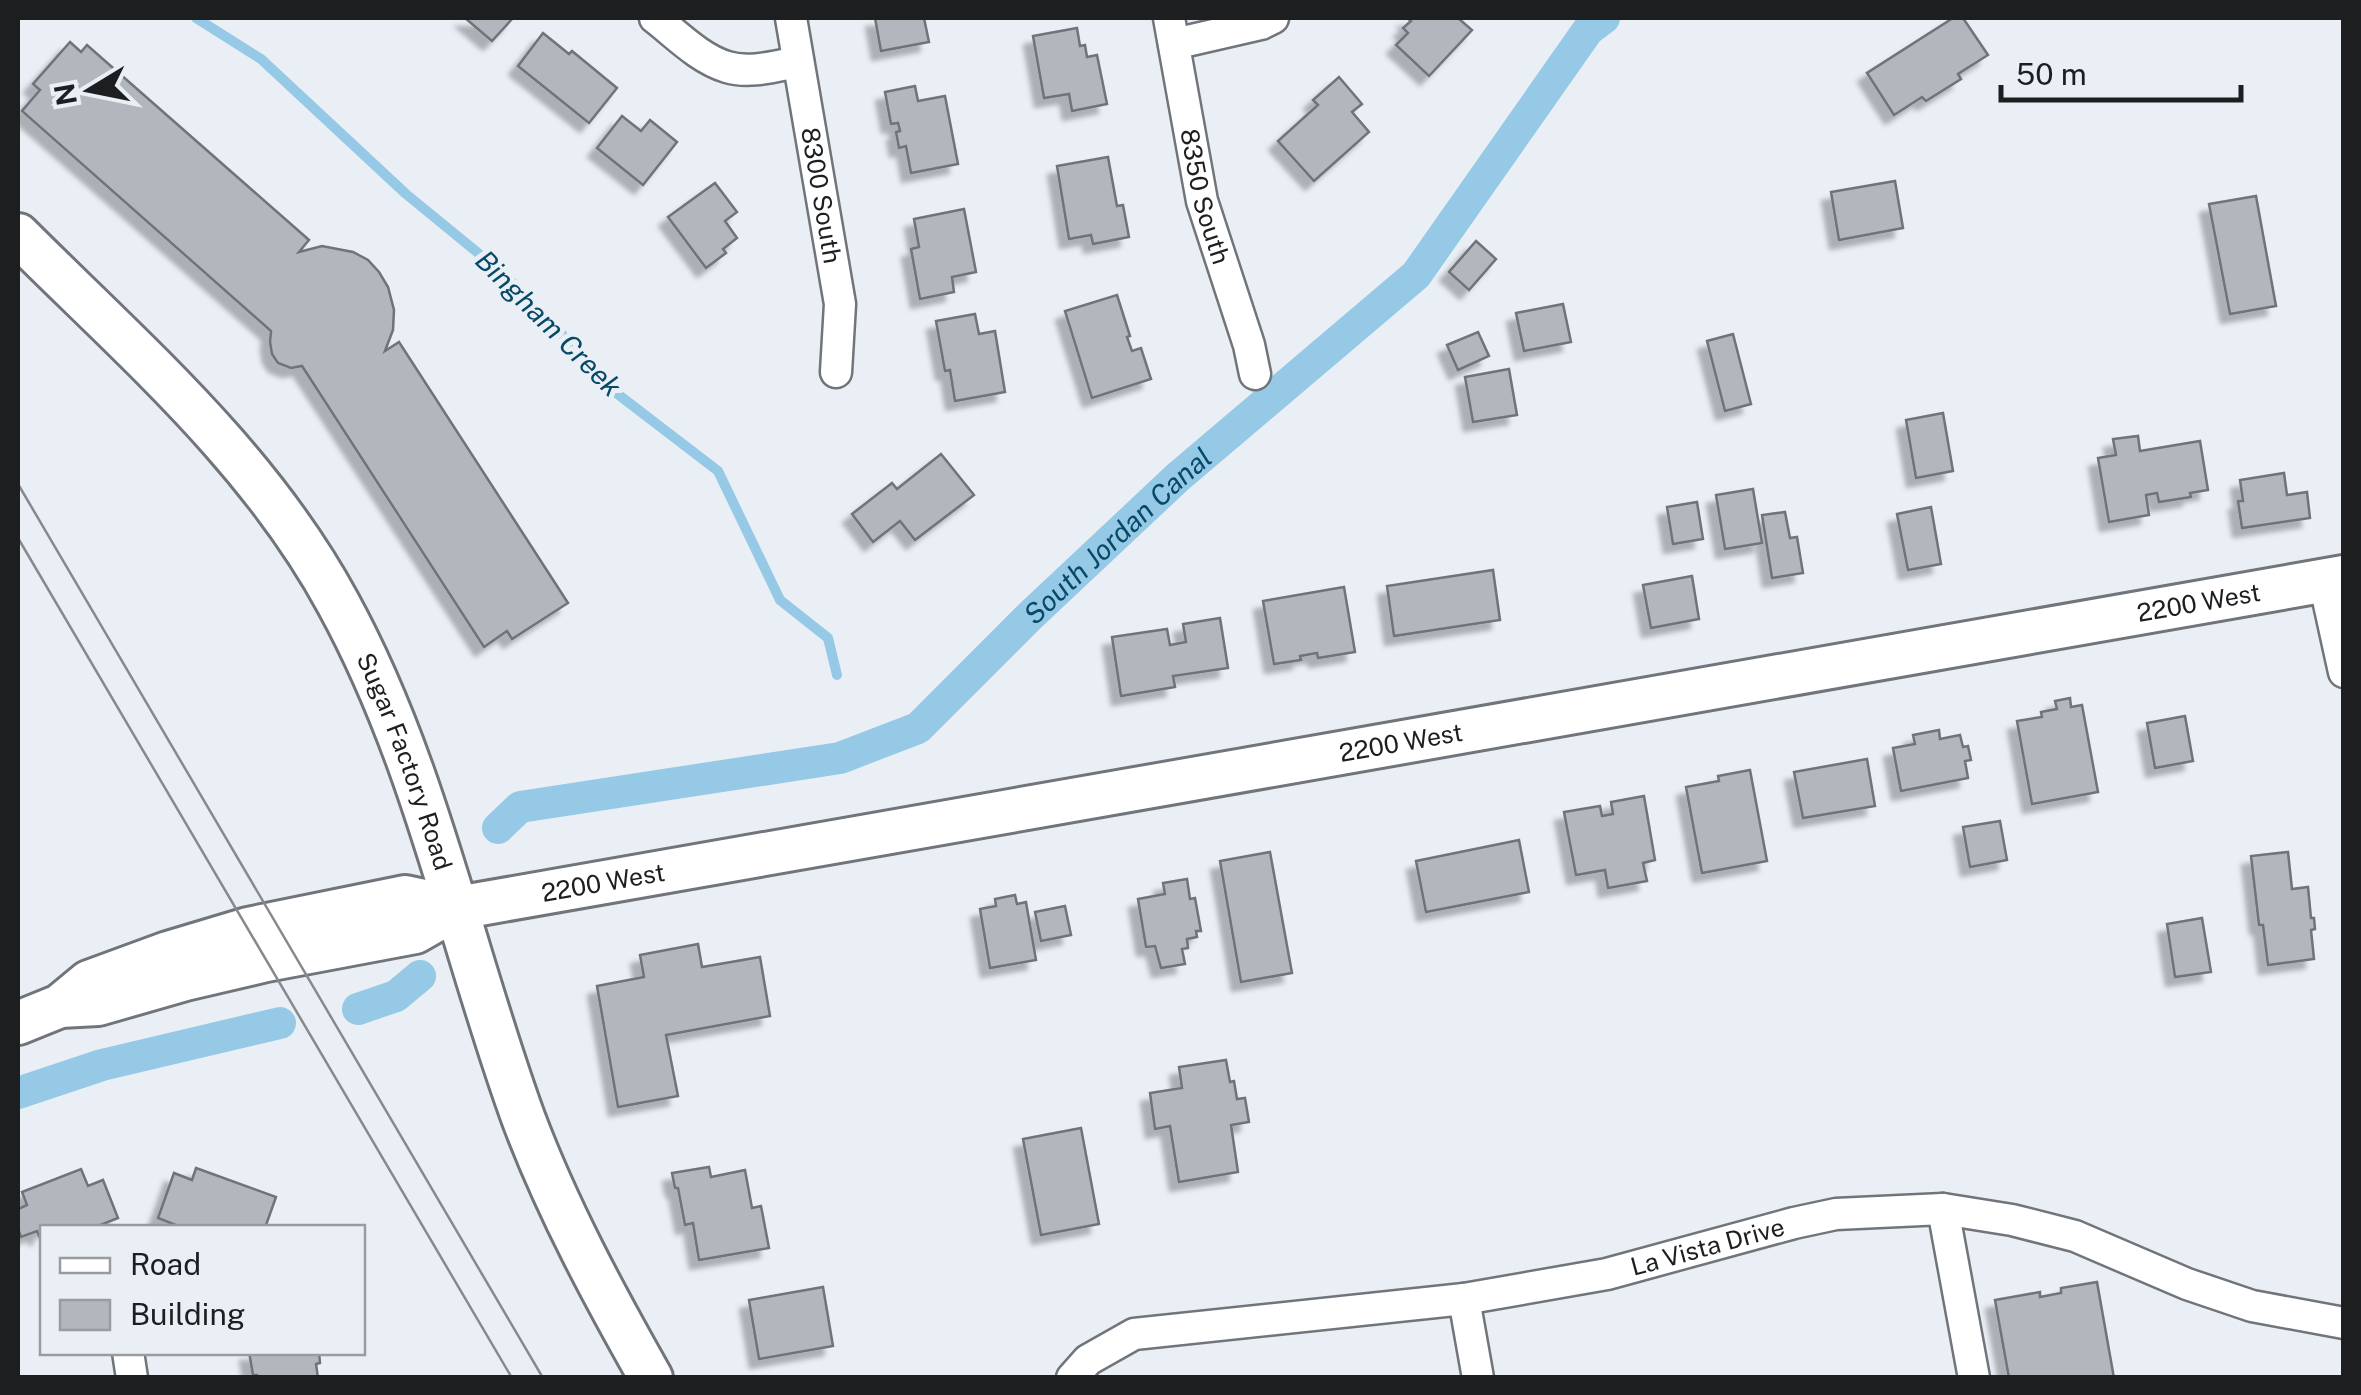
<svg xmlns="http://www.w3.org/2000/svg" width="2361" height="1395" font-family="'Public Sans',sans-serif">
<style>
.lines{fill:none;stroke-linecap:round;stroke-linejoin:round}
.stream{stroke:#96c9e5;stroke-width:10}
.canal{stroke:#96c9e5;stroke-width:32}
.building{fill:#b2b7bd;stroke:#6f7379;stroke-width:2.5;filter:url(#shadow)}
.street-casing{stroke:#70747b;stroke-width:35}
.secondary-casing{stroke:#70747b;stroke-width:48}
.street{stroke:#fff;stroke-width:30}
.secondary{stroke:#fff;stroke-width:42}
.tram{stroke:#868a8e;stroke-width:2.5}
.labels{text-anchor:middle;dominant-baseline:central;stroke-width:10;stroke-linejoin:round;paint-order:stroke}
.street-label{font-size:25px;fill:#1c1e20;stroke:#eaeff6}
.water-label{font-size:28px;font-style:italic;fill:#064a67;stroke:#eaeff6}
</style>
<defs>
<filter id="shadow"><feDropShadow dx="-9" dy="9" stdDeviation="2.5" flood-color="#0004"/></filter>
</defs>
<rect width="100%" height="100%" fill="#eaeff6"/>
<g class="lines">
<polyline class="stream" points="196,18 261,59 406,194 505,275 559,331 611,389 718,471 780,600 828,638 837,675"/>
<g class="canal">
<path id="s1" d="M 498,828 L 520,807 L 840,758 L 918,728 L 1030,616 L 1178,477 L 1416,275 L 1588,30 L 1604,18"/>
<polyline points="358,1009 396,996 420,976"/>
<polyline points="18,1093 102,1065 280,1023"/>
</g>
</g>
<g class="building">
<polygon points="465,18 513,18 492,41"/>
<polygon points="875,18 924,18 929,42 881,51"/>
<polygon points="1407,18 1458,18 1472,30 1429,76 1396,45 1408,33 1403,28 1411,21"/>
<polygon points="1953,18 1963,18 1988,55 1958,74 1961,79 1926,101 1922,97 1894,115 1867,73"/>
<polygon points="1077,28 1080,46 1085,45 1087,57 1097,55 1107,104 1072,111 1069,94 1044,98 1033,36"/>
<polygon points="543,33 569,54 572,51 617,88 589,123 518,66"/>
<polygon points="70,42 81,52 87,45 309,240 299,252 322,246 353,252 368,260 379,272 388,287 394,310 393,330 385,351 399,342 568,603 512,639 507,631 484,647 302,366 291,368 278,363 272,354 270,342 271,331 22,111 40,90 33,84"/>
<polygon points="1339,77 1362,104 1352,112 1369,132 1314,181 1278,141 1318,105 1313,100"/>
<polygon points="915,86 918,101 945,96 958,164 911,173 906,146 899,148 896,132 900,131 898,123 891,124 885,92"/>
<polygon points="622,116 641,131 650,120 677,142 643,185 597,148"/>
<polygon points="1108,157 1117,206 1123,205 1129,237 1093,244 1091,235 1069,239 1057,166"/>
<polygon points="1895,181 1903,228 1839,240 1831,192"/>
<polygon points="715,183 737,212 725,221 737,238 723,249 726,253 706,268 668,217"/>
<polygon points="2256,196 2276,306 2230,314 2209,204"/>
<polygon points="964,209 976,272 952,277 954,292 920,299 911,249 919,247 914,219"/>
<polygon points="1476,241 1496,259 1469,290 1449,272"/>
<polygon points="1117,295 1130,336 1127,337 1132,351 1141,348 1151,379 1092,398 1065,311"/>
<polygon points="1563,304 1571,342 1524,351 1516,313"/>
<polygon points="975,314 979,334 995,331 1005,392 955,401 950,370 945,371 936,321"/>
<polygon points="1478,332 1489,356 1458,370 1447,345"/>
<polygon points="1733,334 1751,404 1725,411 1707,341"/>
<polygon points="1509,369 1517,415 1473,422 1465,377"/>
<polygon points="1943,413 1953,471 1916,478 1906,420"/>
<polygon points="2138,436 2140,451 2200,441 2208,490 2190,493 2191,497 2159,502 2157,493 2146,495 2149,515 2109,522 2098,458 2116,455 2113,439"/>
<polygon points="941,454 974,495 915,540 900,521 873,542 852,514 892,483 897,489"/>
<polygon points="2284,473 2287,495 2307,492 2310,518 2242,528 2238,501 2243,501 2240,480"/>
<polygon points="1753,489 1762,543 1725,549 1716,495"/>
<polygon points="1697,502 1703,539 1673,544 1667,507"/>
<polygon points="1931,507 1941,564 1908,570 1897,514"/>
<polygon points="1785,512 1790,538 1797,537 1803,573 1772,578 1762,515"/>
<polygon points="1493,570 1500,620 1394,636 1387,586"/>
<polygon points="1692,576 1699,619 1651,628 1643,585"/>
<polygon points="1344,587 1355,652 1318,658 1317,653 1300,656 1301,660 1274,664 1263,601"/>
<polygon points="1220,618 1228,668 1173,676 1175,687 1121,696 1112,637 1167,629 1170,645 1186,642 1183,624"/>
<polygon points="2070,698 2071,707 2082,705 2098,792 2032,804 2017,721 2042,717 2041,712 2057,709 2055,701"/>
<polygon points="2185,716 2193,761 2155,768 2147,723"/>
<polygon points="1939,730 1940,739 1960,735 1963,747 1968,746 1971,760 1965,761 1968,778 1901,791 1893,748 1915,744 1913,735"/>
<polygon points="1867,759 1875,806 1803,818 1794,772"/>
<polygon points="1750,770 1767,861 1702,873 1686,787 1719,781 1718,776"/>
<polygon points="1644,796 1655,860 1643,863 1647,881 1608,888 1605,870 1576,875 1564,812 1600,806 1602,816 1613,814 1611,802"/>
<polygon points="2000,821 2007,860 1970,867 1963,827"/>
<polygon points="1519,840 1529,892 1426,912 1416,861"/>
<polygon points="1270,852 1292,973 1241,982 1220,861"/>
<polygon points="2288,852 2292,889 2308,887 2311,918 2314,918 2315,929 2311,930 2314,959 2268,965 2263,925 2259,925 2251,856"/>
<polygon points="1187,879 1190,899 1195,898 1201,931 1196,931 1197,937 1187,939 1188,948 1182,949 1185,964 1161,968 1155,946 1146,947 1138,899 1165,894 1163,883"/>
<polygon points="1015,895 1017,904 1026,902 1036,960 990,968 980,909 996,906 995,899"/>
<polygon points="1065,906 1071,935 1041,941 1035,912"/>
<polygon points="2202,918 2211,972 2175,977 2167,924"/>
<polygon points="698,944 702,967 760,957 770,1016 666,1035 678,1096 618,1107 597,986 644,977 640,955"/>
<polygon points="1226,1060 1230,1082 1234,1081 1237,1099 1245,1098 1249,1122 1231,1125 1238,1172 1179,1182 1170,1126 1155,1129 1150,1093 1182,1088 1179,1067"/>
<polygon points="1081,1128 1099,1224 1041,1235 1023,1139"/>
<polygon points="709,1167 711,1177 745,1170 752,1208 761,1206 769,1248 699,1260 693,1223 685,1225 678,1188 675,1188 672,1173"/>
<polygon points="196,1168 276,1197 265,1228 183,1228 158,1218 174,1173 192,1180"/>
<polygon points="81,1169 88,1186 103,1180 118,1218 93,1228 42,1228 42,1234 39,1236 37,1231 21,1237 18,1229 18,1209 27,1205 22,1192"/>
<polygon points="2097,1282 2114,1378 2009,1378 1995,1300 2040,1292 2040,1297 2061,1293 2061,1288"/>
<polygon points="823,1287 833,1346 759,1359 749,1300"/>
<polygon points="249,1352 319,1352 320,1363 316,1364 318,1378 257,1378 257,1375 253,1375"/>
</g>
<g class="lines">
<defs>
<g id="street">
<path d="M 655,18 C 677,35 700,59 727,67 C 749,74 776,66 798,62"/>
<path id="s2" d="M 791,18 L 840,304 L 836,372"/>
<path id="s3" d="M 1169,18 L 1202,201 L 1249,345 L 1255,374"/>
<polyline points="1174,44 1261,24 1273,18"/>
<polyline points="2324,581 2344,672"/>
<polyline points="1943,1209 1974,1378"/>
<polyline points="1464,1299 1478,1378"/>
<polyline points="128,1352 132,1378"/>
<path id="s4" d="M 1072,1378 L 1088,1360 L 1134,1334 L 1464,1299 L 1607,1274 L 1794,1223 L 1836,1214 L 1943,1209 L 2012,1220 L 2075,1236 L 2187,1284 L 2252,1306 L 2344,1323"/>
</g>
<g id="secondary">
<path id="s5" d="M 18,235 C 133,350 259,457 338,603 C 427,765 461,948 524,1120 C 558,1210 604,1295 651,1378"/>
<path id="s6" d="M 60,1006 L 98,1004 L 185,979 L 266,960 L 415,932 L 457,908 L 2344,577"/>
<polyline points="18,1023 60,1006 89,982 168,953 248,929 405,897 457,908"/>
</g>
</defs>
<use href="#street" class="street-casing"/>
<use href="#secondary" class="secondary-casing"/>
<use href="#street" class="street"/>
<use href="#secondary" class="secondary"/>
<g class="tram">
<polyline points="18,484 543,1378"/>
<polyline points="18,538 512,1378"/>
</g>
</g>
<g class="labels">
<g class="street-label">
<text stroke="none"><textPath href="#s2" startOffset="180">8300 South</textPath></text>
<text stroke="none"><textPath href="#s3" startOffset="182">8350 South</textPath></text>
<text stroke="none"><textPath href="#s6" startOffset="2180">2200 West</textPath></text>
<text stroke="none"><textPath href="#s6" startOffset="1370">2200 West</textPath></text>
<text stroke="none"><textPath href="#s5" startOffset="662">Sugar Factory Road</textPath></text>
<text stroke="none"><textPath href="#s6" startOffset="560">2200 West</textPath></text>
<text stroke="none"><textPath href="#s4" startOffset="658">La Vista Drive</textPath></text>
</g>
<g class="water-label">
<text transform="translate(549 323) rotate(45)">Bingham Creek</text>
<text stroke="none"><textPath href="#s1" startOffset="715">South Jordan Canal</textPath></text>
</g>
</g>
<rect width="2361" height="1395" fill="none" stroke="#1c1e20" stroke-width="40"/>
<rect x="40" y="1225" width="325" height="130" fill="#eaeff6" stroke="#989ba0" stroke-width="2.5"/>
<rect x="60" y="1258" width="50" height="15" fill="#ffffff" stroke="#989ba0" stroke-width="2.5"/>
<text x="130" y="1275" font-size="30" fill="#1c1e20">Road</text>
<rect x="60" y="1300" width="50" height="30" fill="#b2b7bd" stroke="#989ba0" stroke-width="2.5"/>
<text x="130" y="1325" font-size="30" fill="#1c1e20">Building</text>
<g transform="translate(90 90) rotate(260)" stroke="#eaeff6" stroke-width="8" paint-order="stroke">
<path d="M0-8L18 38L0 25L-18 38Z" fill="#1c1e20"/>
<text y="-15" font-size="28" font-weight="bold" text-anchor="middle" fill="#1c1e20">N</text>
</g>
<path d="M2001 85v15h240v-15" fill="none" stroke="#1c1e20" stroke-width="5"/>
<text x="2016" y="85" font-size="30" fill="#1c1e20" stroke="#eaeff6" stroke-width="8" paint-order="stroke">50 m</text>
</svg>
